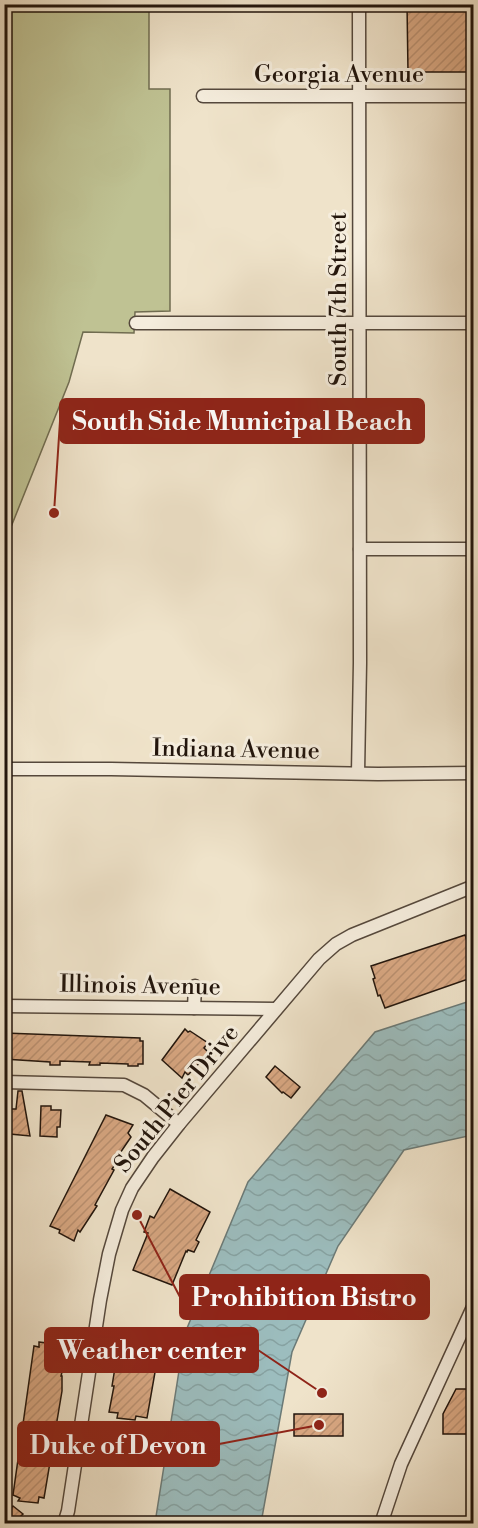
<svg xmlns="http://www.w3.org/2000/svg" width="478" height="1528" font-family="'Libre Bodoni',serif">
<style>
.green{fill:#bfc293;stroke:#706c50;stroke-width:1.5}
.water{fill:url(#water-waves);stroke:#6b7a77;stroke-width:1.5}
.building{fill:url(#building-hatch);stroke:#22150c;stroke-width:1.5}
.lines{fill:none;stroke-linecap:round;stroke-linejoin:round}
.street-casing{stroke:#55483c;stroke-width:15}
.street{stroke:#f5eddd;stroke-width:12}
.labels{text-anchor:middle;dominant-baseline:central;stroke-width:6;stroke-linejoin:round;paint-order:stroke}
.street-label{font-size:24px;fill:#22150c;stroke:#f5eddd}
.leader{fill:none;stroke:#8f2418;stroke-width:2}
.callout-dot{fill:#8f2418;stroke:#f5eddd;stroke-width:2}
.callout{fill:#8f2418;stroke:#8f2418;stroke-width:2}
.callout-label{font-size:26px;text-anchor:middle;font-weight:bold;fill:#fff}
</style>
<defs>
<pattern id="water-waves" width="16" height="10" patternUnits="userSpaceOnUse" patternTransform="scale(1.5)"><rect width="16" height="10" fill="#9cbdbe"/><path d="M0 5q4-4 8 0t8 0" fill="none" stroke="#86a2a2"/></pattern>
<pattern id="building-hatch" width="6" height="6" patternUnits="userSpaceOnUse" patternTransform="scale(1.5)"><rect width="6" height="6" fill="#d9a883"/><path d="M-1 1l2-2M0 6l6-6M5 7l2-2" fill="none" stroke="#ba9070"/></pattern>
</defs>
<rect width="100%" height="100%" fill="#efe3ca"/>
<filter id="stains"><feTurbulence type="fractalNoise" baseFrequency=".00333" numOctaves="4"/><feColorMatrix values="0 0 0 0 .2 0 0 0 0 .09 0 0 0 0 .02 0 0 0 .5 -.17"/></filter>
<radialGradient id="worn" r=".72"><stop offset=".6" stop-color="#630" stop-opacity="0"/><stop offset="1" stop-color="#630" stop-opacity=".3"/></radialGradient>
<polygon class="green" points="14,5 149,5 149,89 170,89 170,311 135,312 134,333 83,332 69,382 5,542 5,33"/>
<polygon class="water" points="473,1000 473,1135 404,1150 338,1246 292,1352 261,1523 155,1523 185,1333 248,1182 375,1032"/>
<g class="building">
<polygon points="407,4 474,4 474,72 408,72"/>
<polygon points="465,935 469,947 474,945 474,977 385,1008 380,995 378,996 373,979 375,978 371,966"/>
<polygon points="185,1029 188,1032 190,1031 208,1043 204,1048 209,1053 188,1075 185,1072 182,1078 162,1060"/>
<polygon points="4,1033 140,1038 140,1041 143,1041 143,1064 138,1064 138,1066 128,1066 128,1064 100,1063 100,1065 89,1065 90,1062 60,1061 60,1065 50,1065 50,1062 4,1059"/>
<polygon points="275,1066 300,1087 291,1098 283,1092 282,1093 266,1077"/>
<polygon points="18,1091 22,1091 30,1136 10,1134 10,1125 8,1126 7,1109 16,1109"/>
<polygon points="41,1106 51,1106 51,1110 61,1110 60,1127 57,1127 57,1137 40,1136"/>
<polygon points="106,1115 133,1125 128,1133 131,1137 118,1156 120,1157 112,1169 114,1170 95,1205 97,1206 80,1232 78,1230 74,1241 59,1233 60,1230 50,1226"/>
<polygon points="170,1189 210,1212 196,1240 199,1242 194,1252 188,1250 187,1252 186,1251 172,1285 133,1270 148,1233 144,1232 150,1216 154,1218"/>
<polygon points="121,1331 161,1338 147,1418 136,1416 135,1420 117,1418 118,1413 109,1412 114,1386 112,1386"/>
<polygon points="39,1342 63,1345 62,1351 67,1352 61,1376 62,1376 62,1391 44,1498 39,1497 38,1503 18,1501 20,1498 13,1495 34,1346 39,1347"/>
<polygon points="456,1389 474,1389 474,1434 443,1434 443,1414"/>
<rect x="294" y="1414" width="49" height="22"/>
<polygon points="13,1506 23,1514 20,1517 29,1524 4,1524 4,1515"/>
</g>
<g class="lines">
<defs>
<g id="street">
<polyline points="203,96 474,96"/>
<polyline points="136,323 474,323"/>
<polyline points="360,549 474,549"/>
<polyline points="4,769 111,769 378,774 474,773"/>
<polyline points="358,773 360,663 359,4"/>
<polyline points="4,1006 276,1009"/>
<polyline points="194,1008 195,986"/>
<polyline points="4,1082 124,1085 144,1095 179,1124"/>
<polyline points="64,1524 68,1511 100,1300 109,1254 122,1210 132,1188 153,1157 179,1124 319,959 336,944 352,935 474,886"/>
<polyline points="381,1524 401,1464 474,1305"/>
</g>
</defs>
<use href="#street" class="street-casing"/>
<use href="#street" class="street"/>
</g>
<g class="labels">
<g class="street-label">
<text x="339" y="75">Georgia Avenue</text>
<text transform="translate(339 299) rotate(-90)">South 7th Street</text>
<text transform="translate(236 750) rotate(1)">Indiana Avenue</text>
<text transform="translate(140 986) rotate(1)">Illinois Avenue</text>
<text transform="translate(177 1099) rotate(-51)">South Pier Drive</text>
</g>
</g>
<path class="leader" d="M54 513L60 421M137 1215L180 1297M322 1393L258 1350M319 1425L219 1444"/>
<g class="callout-dot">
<circle cx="54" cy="513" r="6"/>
<circle cx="137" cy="1215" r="6"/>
<circle cx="322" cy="1393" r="6"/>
<circle cx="319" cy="1425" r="6"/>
</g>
<g class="callout">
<rect x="60" y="399" width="364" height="44" rx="6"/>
<rect x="180" y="1275" width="249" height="44" rx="6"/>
<rect x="45" y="1328" width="213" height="44" rx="6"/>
<rect x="18" y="1422" width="201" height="44" rx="6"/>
</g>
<g class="callout-label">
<text x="242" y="430">South Side Municipal Beach</text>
<text x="304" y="1306">Prohibition Bistro</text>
<text x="152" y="1359">Weather center</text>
<text x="118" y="1454">Duke of Devon</text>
</g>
<rect width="478" height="1528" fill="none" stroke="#efe3ca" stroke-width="24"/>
<rect x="6" y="6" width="466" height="1516" fill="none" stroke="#22150c" stroke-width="3"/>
<rect x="12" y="12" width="454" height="1504" fill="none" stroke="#22150c" stroke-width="1.5"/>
<rect width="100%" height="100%" filter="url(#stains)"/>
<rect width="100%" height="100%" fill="url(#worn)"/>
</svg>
